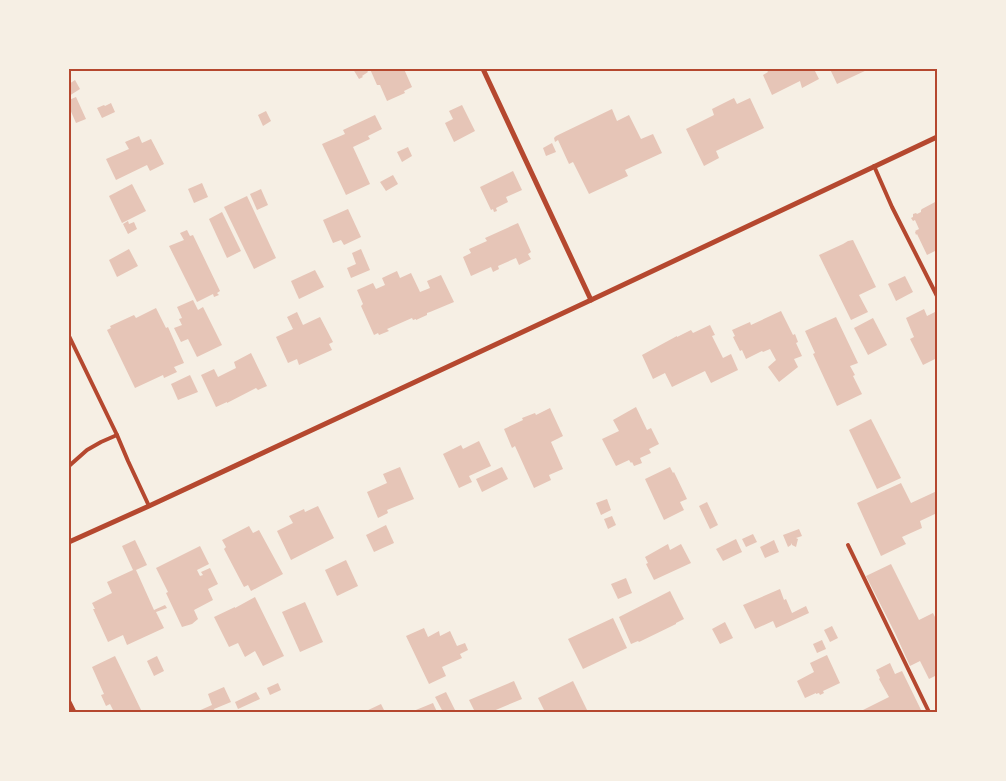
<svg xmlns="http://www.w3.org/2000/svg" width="1006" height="781" font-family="'Source Serif 4',serif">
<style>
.building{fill:#e6c5b7}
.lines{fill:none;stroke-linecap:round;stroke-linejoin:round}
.service{stroke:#b5482f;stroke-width:4}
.minor{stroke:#b5482f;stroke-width:5}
.neatline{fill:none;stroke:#b5482f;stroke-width:2}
</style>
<rect width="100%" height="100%" fill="#f6efe4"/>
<g class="building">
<polygon points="353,69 366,69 368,72 362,76 363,77 359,79"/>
<polygon points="370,69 404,69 412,87 404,91 405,93 387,101 380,85 377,85"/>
<polygon points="766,69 814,69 819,79 802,88 800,81 772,95 763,75 768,72"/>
<polygon points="830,69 869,69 837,84"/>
<polygon points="75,80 80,89 69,96 69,84"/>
<polygon points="76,97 86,119 76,123 69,107 69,100"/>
<polygon points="734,98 737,104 750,98 764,128 716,151 719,158 704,166 686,129 714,115 712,109"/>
<polygon points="111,103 115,112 102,118 97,108 104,105 105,106"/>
<polygon points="462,105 475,131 454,142 445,123 453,119 449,111"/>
<polygon points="612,109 617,121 629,115 641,139 653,134 662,153 625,170 628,176 589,194 573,162 569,164 558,140 555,142 554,138 556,136"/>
<polygon points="266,111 271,121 263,126 258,115"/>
<polygon points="375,115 382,129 368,136 370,139 353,147 370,184 346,195 322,144 345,134 343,130"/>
<polygon points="139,136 142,143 151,139 164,164 150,171 147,165 116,180 106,159 129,149 125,142"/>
<polygon points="552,143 556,152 546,156 543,148"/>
<polygon points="408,147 412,156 402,162 397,152"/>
<polygon points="513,171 522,190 506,197 508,202 496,208 497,211 494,212 493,209 491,210 480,187"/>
<polygon points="393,175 398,184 386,191 380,182"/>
<polygon points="202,183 208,197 194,203 188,189"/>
<polygon points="132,184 146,211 122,223 109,196"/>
<polygon points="261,189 268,205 257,210 250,194"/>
<polygon points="247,196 276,258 254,269 224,207"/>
<polygon points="937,201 937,250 927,255 917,234 916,235 915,232 916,232 915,231 919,229 915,220 913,221 911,218 913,217 913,214 916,213 917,214 921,212 921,210 922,209"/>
<polygon points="348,209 361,237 344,245 341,240 333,243 323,220"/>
<polygon points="222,212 241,251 227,258 209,219"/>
<polygon points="128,221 129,224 134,222 137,229 128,234 123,224"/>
<polygon points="518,223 531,252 528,254 531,259 519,265 516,258 498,266 499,269 493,272 491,267 471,276 463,257 471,253 469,249 487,241 485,238"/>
<polygon points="187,230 190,236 193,235 220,291 217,293 219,295 214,297 213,294 197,302 169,246 184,240 180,233"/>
<polygon points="853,240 876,287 859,295 868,312 851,320 819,255 843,244 848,241"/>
<polygon points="129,249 138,266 117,277 109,260"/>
<polygon points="361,249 370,270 351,278 347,268 356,264 352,253"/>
<polygon points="315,270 324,287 299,299 291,281"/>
<polygon points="397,271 400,278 411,273 420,292 430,288 427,281 441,275 454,302 430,312 427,313 427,315 416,320 416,319 413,320 412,318 387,329 389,331 379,335 378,333 374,335 361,306 363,304 357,290 373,283 376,289 385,285 382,278"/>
<polygon points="905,276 913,292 896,301 888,284"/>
<polygon points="193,300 198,310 203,307 222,345 197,357 188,339 181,342 174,328 182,325 179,319 182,318 177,307"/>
<polygon points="156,308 166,328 168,327 184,363 174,367 177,372 164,378 163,375 135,388 107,330 111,328 110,326 134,315 136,318"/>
<polygon points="924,309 927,316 937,311 937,358 923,365 910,339 914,337 906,318"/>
<polygon points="781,311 793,335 795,334 798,342 796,343 802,356 794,359 798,367 779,382 768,367 776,360 770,349 763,352 762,351 746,359 742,350 740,351 733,337 735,336 732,330 750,322 751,325"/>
<polygon points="297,312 303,325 320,317 333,342 329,344 332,350 299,365 297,359 288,363 276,337 293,329 287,317"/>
<polygon points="836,317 858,363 850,366 855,375 853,376 862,394 837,406 813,354 815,353 805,331"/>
<polygon points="873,318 887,345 868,355 854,328"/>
<polygon points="710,325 715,335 712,336 723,358 731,354 738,370 711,383 705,371 672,387 665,373 653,379 642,355 677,336 677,337 691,330 693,333"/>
<polygon points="251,353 267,386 258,390 256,388 227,403 227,402 216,407 201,375 214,369 218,377 236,368 234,362"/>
<polygon points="190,375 198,392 178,400 171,384"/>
<polygon points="636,407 647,430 651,428 659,444 649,449 651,453 640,458 642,463 634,466 632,462 631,463 629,460 616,466 602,439 619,431 613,420"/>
<polygon points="550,408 563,436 551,442 563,469 549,475 551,480 534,488 515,446 512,448 504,429 523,420 522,418 535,413 536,415"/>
<polygon points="871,419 901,478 877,489 849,430"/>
<polygon points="479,441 491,466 469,476 472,482 459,488 443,454 461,445 463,449"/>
<polygon points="400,467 414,499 387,510 388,513 378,518 367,492 387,483 383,474"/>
<polygon points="502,467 508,479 482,492 476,479"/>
<polygon points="670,467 673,473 674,472 687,499 680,502 684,510 664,520 645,479"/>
<polygon points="901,483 911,503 937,491 937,513 920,521 922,528 902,537 906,544 881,556 857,503"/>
<polygon points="607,499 611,510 601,515 596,503"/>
<polygon points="707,502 718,525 710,529 699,506"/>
<polygon points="318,506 334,538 291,560 277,531 293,523 289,516 304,509 305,512"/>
<polygon points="612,516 616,525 608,529 604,519"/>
<polygon points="386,525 394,543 374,552 366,535"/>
<polygon points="249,526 253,533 259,530 283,574 251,591 248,585 244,587 224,549 226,547 222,540"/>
<polygon points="799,529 802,536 796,538 798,539 796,547 792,545 791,543 791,545 788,547 783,535"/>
<polygon points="753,534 757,542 746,547 742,539"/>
<polygon points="736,539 742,552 723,561 716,549"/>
<polygon points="135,540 147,565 136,570 154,610 165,605 167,608 156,612 164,628 127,645 123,635 108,642 93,609 95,609 92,603 112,593 107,582 133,570 122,546"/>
<polygon points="774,540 779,552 765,558 760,547"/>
<polygon points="668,544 670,550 681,544 691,563 654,580 646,564 648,563 645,557"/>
<polygon points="200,546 209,564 197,570 200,576 203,575 201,572 210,568 218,584 208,589 213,600 194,610 198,619 192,624 182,627 166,593 168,592 156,568"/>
<polygon points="346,560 358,586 337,596 325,570"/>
<polygon points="891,564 919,620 933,613 937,621 937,675 929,679 920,661 910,666 895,633 866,576"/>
<polygon points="626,578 632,593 618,599 611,584"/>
<polygon points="780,589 784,600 786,599 792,613 806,606 809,613 776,628 773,621 755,629 743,605"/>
<polygon points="670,591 684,619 676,623 676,624 639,642 638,641 631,644 619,617"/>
<polygon points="255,597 284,656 263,666 255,651 245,657 238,643 229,647 214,617 235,607 235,608"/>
<polygon points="305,602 323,642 300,652 282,612"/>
<polygon points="613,618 627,648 583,669 568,639"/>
<polygon points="725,622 733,638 720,644 712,629"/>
<polygon points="832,626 838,638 830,642 824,630"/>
<polygon points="424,628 428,637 439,631 440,636 450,631 457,646 465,643 468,650 460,654 462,658 442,667 446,676 429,684 406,636"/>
<polygon points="822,640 826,649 817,653 813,644"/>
<polygon points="827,655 840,683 823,691 824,693 820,695 819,693 816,694 816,693 805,698 797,681 814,672 810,663"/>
<polygon points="115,656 142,712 114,712 110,704 106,706 101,695 104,694 92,667"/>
<polygon points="157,656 164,671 154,676 147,661"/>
<polygon points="890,663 895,674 902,671 922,712 859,712 889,697 879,679 880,678 876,670"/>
<polygon points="514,681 522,699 491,712 475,712 469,700"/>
<polygon points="573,681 588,712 545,712 538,698"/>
<polygon points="278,683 281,690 270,695 267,688"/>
<polygon points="224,687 231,702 214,709 215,712 196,712 212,705 208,694"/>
<polygon points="256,692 260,699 238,709 235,702"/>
<polygon points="446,692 456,712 443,712 435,697"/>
<polygon points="433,703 437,712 411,712"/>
<polygon points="381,704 385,712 364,712"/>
</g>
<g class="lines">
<g class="service">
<polyline points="874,166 892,207 937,296"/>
<polyline points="69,336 117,435 128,461 149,506"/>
<polyline points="69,466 87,450 101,442 117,435"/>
<polyline points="848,545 929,712"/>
</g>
<g class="minor">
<polyline points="483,69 591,300"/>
<polyline points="69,542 149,506 591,300 937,137"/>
<polyline points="69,702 74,712"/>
</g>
</g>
<rect width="1006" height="781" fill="none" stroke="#f6efe4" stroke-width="140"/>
<rect x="70" y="70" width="866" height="641" class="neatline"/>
</svg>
